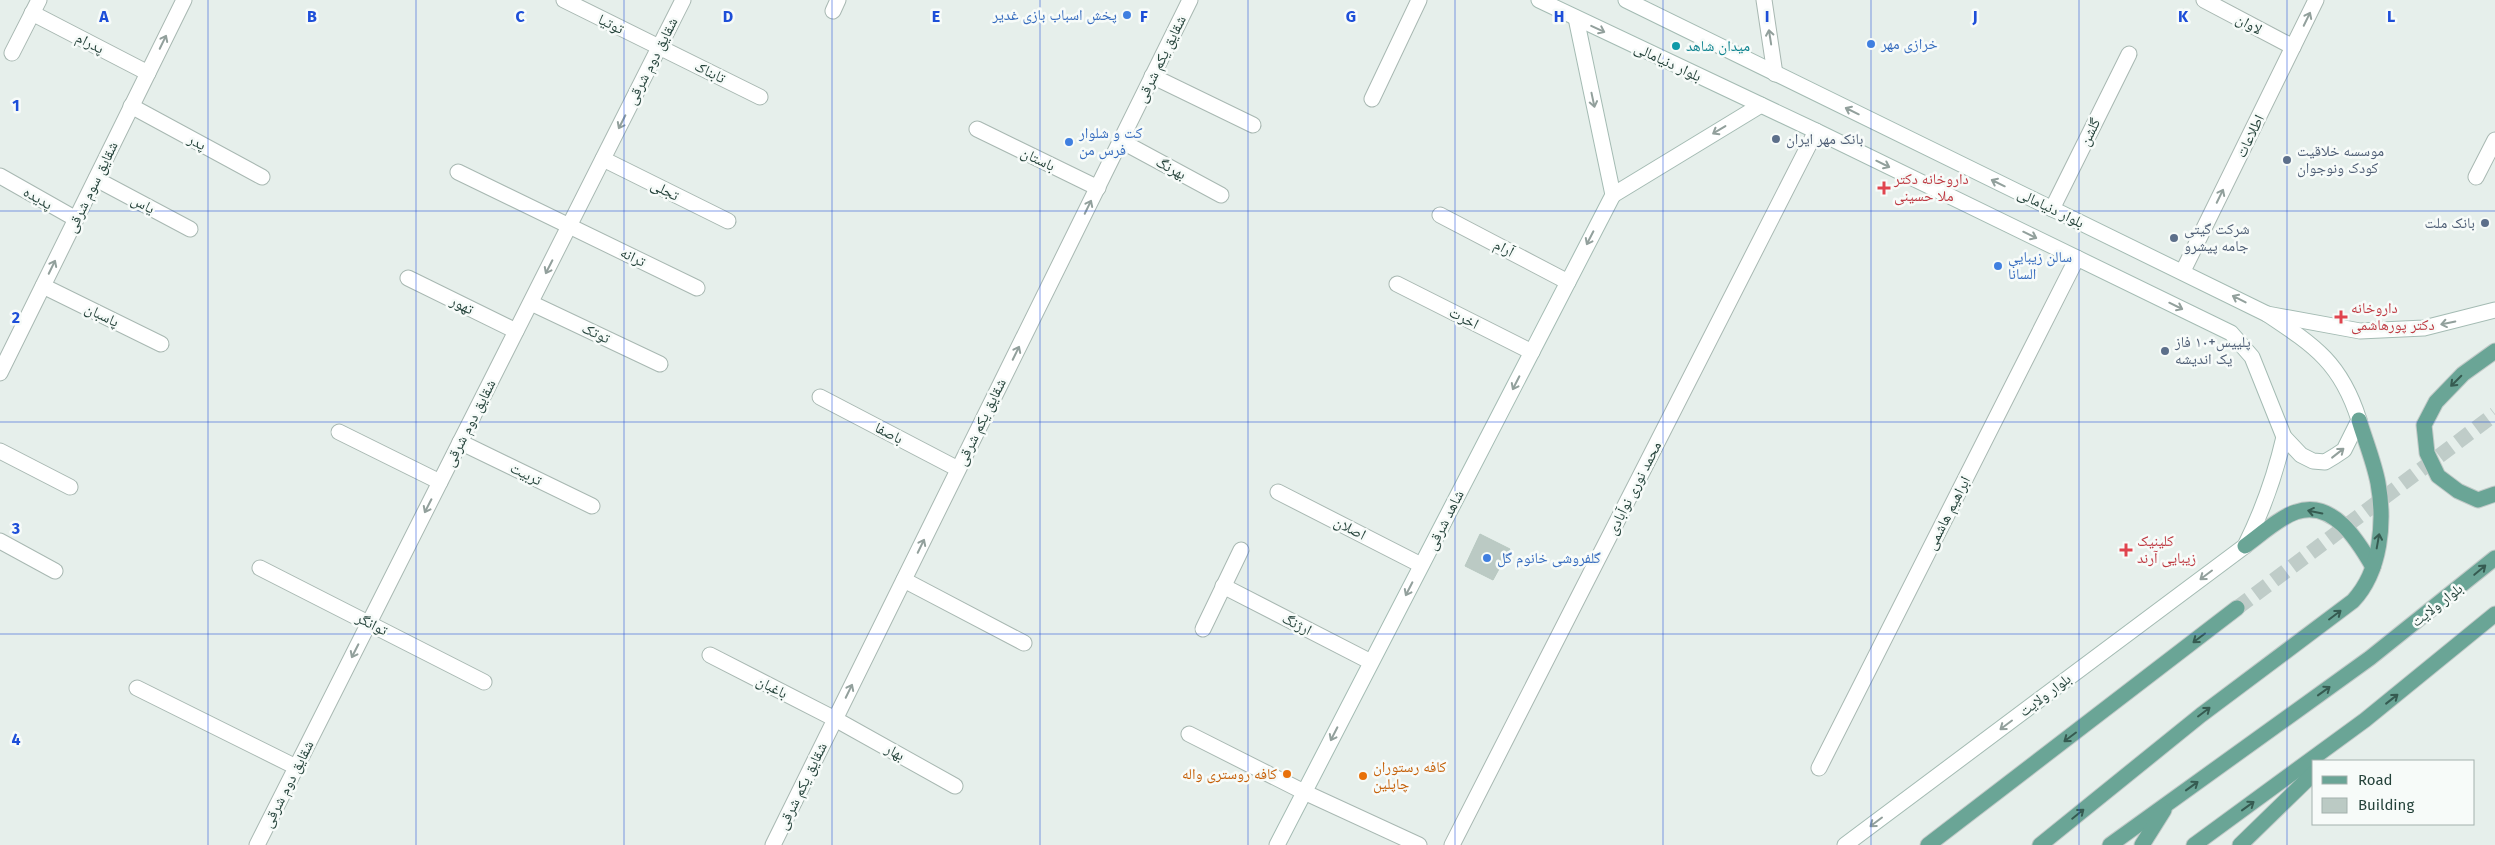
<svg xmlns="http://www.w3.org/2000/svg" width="2495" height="845" font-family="'Fira Sans','Noto Naskh Arabic',sans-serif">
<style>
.building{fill:#bbcac4;stroke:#b8c9c2}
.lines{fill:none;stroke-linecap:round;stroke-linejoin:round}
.primary-tunnel{stroke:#bfccc8;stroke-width:15;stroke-dasharray:15 8;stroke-linecap:butt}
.minor-casing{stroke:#a8b8b2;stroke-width:17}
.tertiary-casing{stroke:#a8b8b2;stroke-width:17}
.secondary-casing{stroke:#a4bbb3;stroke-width:17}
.primary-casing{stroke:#c2cac8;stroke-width:17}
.minor{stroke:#fff;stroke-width:15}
.tertiary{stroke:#fff;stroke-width:15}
.secondary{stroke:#fff;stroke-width:15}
.primary{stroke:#6aa596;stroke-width:15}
.oneway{stroke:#92a09c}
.oneway2{stroke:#365b51}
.grid{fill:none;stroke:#1d4ed8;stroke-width:1;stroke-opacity:0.55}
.shop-dot{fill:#3f7fe0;stroke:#f7fbf9;stroke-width:2}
.culture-dot{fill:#0f9aa8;stroke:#f7fbf9;stroke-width:2}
.service-dot{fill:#5c6f8a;stroke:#f7fbf9;stroke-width:2}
.health-dot{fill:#e0444e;stroke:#f7fbf9;stroke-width:2}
.food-dot{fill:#e8710a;stroke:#f7fbf9;stroke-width:2}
.labels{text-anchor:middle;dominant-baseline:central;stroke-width:5;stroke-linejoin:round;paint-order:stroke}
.shop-label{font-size:15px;fill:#366cbe;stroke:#f7fbf9;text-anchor:start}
.street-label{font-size:15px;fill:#24423a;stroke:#f7fbf9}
.culture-label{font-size:15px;fill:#0d838f;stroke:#f7fbf9;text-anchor:start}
.service-label{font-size:15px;fill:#4e5e75;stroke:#f7fbf9;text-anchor:start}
.health-label{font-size:15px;fill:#be3a42;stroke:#f7fbf9;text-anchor:start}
.food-label{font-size:15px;fill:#c56008;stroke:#f7fbf9;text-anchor:start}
.grid-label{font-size:16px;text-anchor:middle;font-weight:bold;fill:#1d4ed8;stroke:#f7fbf9;stroke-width:5;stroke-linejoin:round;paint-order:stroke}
</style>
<rect width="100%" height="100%" fill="#e6efeb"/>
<polygon class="building" points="1480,534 1510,549 1493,580 1465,566"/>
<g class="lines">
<polyline class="primary-tunnel" points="2237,608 2495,414"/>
<defs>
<g id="minor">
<polyline points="564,0 760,97"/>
<polyline points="2204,0 2293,47"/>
<polyline points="833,11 838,0"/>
<polyline points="32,13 148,73"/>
<polyline points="12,53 39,0"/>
<polyline points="1152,76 1253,125"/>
<polyline points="1372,99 1419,0"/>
<polyline points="131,106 262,177"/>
<polyline points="977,129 1098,188"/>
<polyline points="1121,141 1221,195"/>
<polyline points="603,159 728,221"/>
<polyline points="458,172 697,288"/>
<polyline points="0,176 76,219"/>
<polyline points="2476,177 2495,140"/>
<polyline points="96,179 190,229"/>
<polyline points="2052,209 2129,54"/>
<polyline points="1440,215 1568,282"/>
<polyline points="2183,271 2316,0"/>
<polyline points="408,278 516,331"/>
<polyline points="1397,284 1532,352"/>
<polyline points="43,286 161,344"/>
<polyline points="531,303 660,364"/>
<polyline points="0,373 184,0"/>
<polyline points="820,397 958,469"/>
<polyline points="339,432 440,482"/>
<polyline points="460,442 592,506"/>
<polyline points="0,451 70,487"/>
<polyline points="1278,492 1421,565"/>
<polyline points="0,541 55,571"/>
<polyline points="260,568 484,682"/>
<polyline points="904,580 1024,643"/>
<polyline points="1223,586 1371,662"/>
<polyline points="1203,629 1241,550"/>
<polyline points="710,655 835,719 955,786"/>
<polyline points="137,688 296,767"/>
<polyline points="1189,734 1304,792 1419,845"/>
<polyline points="1819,768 2077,258"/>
<polyline points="257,845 683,0"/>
<polyline points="773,845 1190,0"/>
<polyline points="1452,845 1816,131"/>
</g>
<polyline id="tertiary" points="1764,0 1775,74"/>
<g id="secondary">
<path d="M 1539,0 L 1816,131 L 2231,333 L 2252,357 L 2284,437 L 2301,455 L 2313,461 L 2325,462 L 2335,456 L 2344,450 L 2359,420 C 2341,363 2315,346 2267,314"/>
<polyline points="1626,0 2267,314 2360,331 2424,328 2495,310"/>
<polyline points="1576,18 1613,195"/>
<polyline points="1613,195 1761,105"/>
<polyline points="1277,845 1613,195"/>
<path d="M 1845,845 L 2245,546 C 2263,510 2275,476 2284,437"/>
</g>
<g id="primary">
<polyline points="2495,351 2463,374 2436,402 2424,425 2427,453 2438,476 2458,491 2478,500 2495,494"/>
<path d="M 2245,546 C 2259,536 2280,517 2296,512 C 2333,499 2358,541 2373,567"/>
<polyline points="1928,845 2237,608"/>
<path d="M 2040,845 L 2201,715 L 2353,601 C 2381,571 2385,522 2378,483 C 2374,462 2365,440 2359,420"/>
<polyline points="2110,845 2370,658 2495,558"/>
<polyline points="2142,845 2164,810"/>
<polyline points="2194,845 2365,720 2495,614"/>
<polyline points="2240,845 2314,773"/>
</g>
</defs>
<use href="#minor" class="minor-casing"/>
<use href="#tertiary" class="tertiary-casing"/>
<use href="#secondary" class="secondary-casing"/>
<use href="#primary" class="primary-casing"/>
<use href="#minor" class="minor"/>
<use href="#tertiary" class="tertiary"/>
<use href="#secondary" class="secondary"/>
<use href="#primary" class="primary"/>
</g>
<defs><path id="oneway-shaft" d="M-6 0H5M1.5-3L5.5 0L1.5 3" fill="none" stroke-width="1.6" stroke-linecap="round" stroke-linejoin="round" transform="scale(1.25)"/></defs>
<g class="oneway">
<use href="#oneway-shaft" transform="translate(2307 19) rotate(-64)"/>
<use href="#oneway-shaft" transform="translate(1598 29) rotate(25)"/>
<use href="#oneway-shaft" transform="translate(1770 37) rotate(-99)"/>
<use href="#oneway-shaft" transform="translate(163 42) rotate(-64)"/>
<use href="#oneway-shaft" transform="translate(1593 100) rotate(78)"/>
<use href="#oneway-shaft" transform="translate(1852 111) rotate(-154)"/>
<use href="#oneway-shaft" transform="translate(622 122) rotate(117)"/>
<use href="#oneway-shaft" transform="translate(1719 130) rotate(149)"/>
<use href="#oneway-shaft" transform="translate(1883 164) rotate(26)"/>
<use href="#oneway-shaft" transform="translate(1998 183) rotate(-154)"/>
<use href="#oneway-shaft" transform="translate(2220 196) rotate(-64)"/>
<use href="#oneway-shaft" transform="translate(1088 207) rotate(-64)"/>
<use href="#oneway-shaft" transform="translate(2030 235) rotate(26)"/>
<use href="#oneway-shaft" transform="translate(1590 238) rotate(117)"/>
<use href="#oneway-shaft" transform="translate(52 267) rotate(-64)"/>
<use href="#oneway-shaft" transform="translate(549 267) rotate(117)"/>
<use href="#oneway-shaft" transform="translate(2239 299) rotate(-153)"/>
<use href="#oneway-shaft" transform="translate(2176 306) rotate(26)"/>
<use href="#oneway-shaft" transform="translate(2448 323) rotate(168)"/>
<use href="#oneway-shaft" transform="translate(1016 353) rotate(-64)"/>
<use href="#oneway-shaft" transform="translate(1516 383) rotate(117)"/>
<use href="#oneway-shaft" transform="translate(2338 453) rotate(-38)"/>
<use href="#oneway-shaft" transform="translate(428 506) rotate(117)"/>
<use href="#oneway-shaft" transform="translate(921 546) rotate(-64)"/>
<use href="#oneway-shaft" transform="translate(2206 575) rotate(143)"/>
<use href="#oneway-shaft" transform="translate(1409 589) rotate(117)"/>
<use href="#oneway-shaft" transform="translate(355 651) rotate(117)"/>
<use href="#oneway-shaft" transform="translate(849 691) rotate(-64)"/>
<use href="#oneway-shaft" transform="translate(2006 725) rotate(143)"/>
<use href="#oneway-shaft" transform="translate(1334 734) rotate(117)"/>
<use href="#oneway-shaft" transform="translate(1876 822) rotate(143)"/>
</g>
<g class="oneway2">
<use href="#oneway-shaft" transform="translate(2456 381) rotate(135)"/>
<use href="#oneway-shaft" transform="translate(2315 512) rotate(-168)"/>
<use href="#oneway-shaft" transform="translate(2378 541) rotate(-80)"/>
<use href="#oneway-shaft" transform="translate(2480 570) rotate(-40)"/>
<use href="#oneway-shaft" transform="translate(2335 615) rotate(-37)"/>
<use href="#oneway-shaft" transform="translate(2199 638) rotate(143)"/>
<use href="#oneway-shaft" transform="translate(2324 691) rotate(-36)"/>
<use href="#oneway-shaft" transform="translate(2392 699) rotate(-38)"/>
<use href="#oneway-shaft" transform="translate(2204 712) rotate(-37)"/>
<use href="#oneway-shaft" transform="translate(2070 737) rotate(143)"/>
<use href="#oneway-shaft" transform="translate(2192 786) rotate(-36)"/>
<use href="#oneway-shaft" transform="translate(2248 806) rotate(-36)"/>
<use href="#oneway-shaft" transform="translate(2078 814) rotate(-39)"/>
</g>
<path class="grid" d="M 208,0 L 208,845M 416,0 L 416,845M 624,0 L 624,845M 832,0 L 832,845M 1040,0 L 1040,845M 1248,0 L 1248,845M 1455,0 L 1455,845M 1663,0 L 1663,845M 1871,0 L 1871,845M 2079,0 L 2079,845M 2287,0 L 2287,845M 0,211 L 2495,211M 0,422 L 2495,422M 0,634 L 2495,634"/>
<g class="shop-dot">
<circle cx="1127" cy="15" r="5"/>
<circle cx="1871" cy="44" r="5"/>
<circle cx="1069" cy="142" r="5"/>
<circle cx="1998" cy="266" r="5"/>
<circle cx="1487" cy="558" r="5"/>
</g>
<circle class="culture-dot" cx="1676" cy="46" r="5"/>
<g class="service-dot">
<circle cx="1776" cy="139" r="5"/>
<circle cx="2287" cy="160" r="5"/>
<circle cx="2485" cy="223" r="5"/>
<circle cx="2174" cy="238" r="5"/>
<circle cx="2165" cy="351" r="5"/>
</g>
<g class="health-dot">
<path d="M1881.5 180.5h5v5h5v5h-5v5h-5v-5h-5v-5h5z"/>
<path d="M2338.5 309.5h5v5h5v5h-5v5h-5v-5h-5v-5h5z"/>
<path d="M2123.5 542.5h5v5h5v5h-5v5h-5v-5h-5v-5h5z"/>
</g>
<g class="food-dot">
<circle cx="1287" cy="774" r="5"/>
<circle cx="1363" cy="776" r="5"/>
</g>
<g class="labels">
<g class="shop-label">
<text x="1117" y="15" text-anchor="end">پخش اسباب بازی غدیر</text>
<text x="1881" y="44">خرازی مهر</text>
<text x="1079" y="133">کت و شلوار<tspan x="1079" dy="17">فرس من</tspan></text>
<text x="2008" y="257">سالن زيبايي<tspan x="2008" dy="17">السانا</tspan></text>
<text x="1497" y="558">گلفروشی خانوم گل</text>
</g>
<g class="street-label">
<text transform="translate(611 24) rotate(26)">توتیا</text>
<text transform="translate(2249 24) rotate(28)">لاوان</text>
<text transform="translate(90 43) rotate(27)">پدرام</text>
<text transform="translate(1161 59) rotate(-64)">شقایق یکم شرقی</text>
<text transform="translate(652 61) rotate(-63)">شقایق دوم شرقی</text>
<text transform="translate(1668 62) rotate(25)">بلوار دنیامالی</text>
<text transform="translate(710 72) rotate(26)">تابناک</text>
<text transform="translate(2090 132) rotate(-64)">گلشن</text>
<text transform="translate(2250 136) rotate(-64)">اطلاعات</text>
<text transform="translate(197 142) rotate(28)">پدر</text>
<text transform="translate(1038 159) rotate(26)">باستان</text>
<text transform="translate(1171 168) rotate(28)">بهرنگ</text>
<text transform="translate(92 187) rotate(-64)">شقایق سوم شرقی</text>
<text transform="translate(665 190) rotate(27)">تجلی</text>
<text transform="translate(38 198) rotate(30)">پدیده</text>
<text transform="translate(143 204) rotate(28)">یاس</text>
<text transform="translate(2051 208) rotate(26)">بلوار دنیامالی</text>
<text transform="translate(1504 248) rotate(28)">آرام</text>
<text transform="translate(633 257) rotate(26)">ترانه</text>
<text transform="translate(462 305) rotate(26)">تهور</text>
<text transform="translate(102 315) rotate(26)">پاسبان</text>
<text transform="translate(1464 318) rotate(27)">اخرت</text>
<text transform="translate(596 333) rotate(25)">توتک</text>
<text transform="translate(981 422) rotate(-64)">شقایق یکم شرقی</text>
<text transform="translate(470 423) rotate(-63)">شقایق دوم شرقی</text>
<text transform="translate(889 433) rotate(27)">باصفا</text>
<text transform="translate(526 474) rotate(26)">تربیت</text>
<text transform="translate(1634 488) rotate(-63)">محمد نوری نوآبادی</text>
<text transform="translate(1948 513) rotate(-63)">ابراهیم هاشمی</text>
<text transform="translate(1445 520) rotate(-63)">شاهد شرقی</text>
<text transform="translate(1350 528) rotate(27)">اصلان</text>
<text transform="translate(2437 605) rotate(-38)">بلوار ولایت</text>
<text transform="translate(372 624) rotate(27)">توانگر</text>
<text transform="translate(1297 624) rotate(27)">ارژنگ</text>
<text transform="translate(772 687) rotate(27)">باغبان</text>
<text transform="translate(2045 695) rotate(-37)">بلوار ولایت</text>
<text transform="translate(895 752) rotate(29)">بهار</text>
<text transform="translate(288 784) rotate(-63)">شقایق دوم شرقی</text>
<text transform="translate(802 786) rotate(-64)">شقایق یکم شرقی</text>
</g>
<g class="culture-label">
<text x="1686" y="46">میدان شاهد</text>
</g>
<g class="service-label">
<text x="1786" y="139">بانک مهر ایران</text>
<text x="2297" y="151">موسسه خلاقیت<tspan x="2297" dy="17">کودک ونوجوان</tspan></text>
<text x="2475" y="223" text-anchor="end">بانک ملت</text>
<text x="2184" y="229">شرکت گیتی<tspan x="2184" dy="17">جامه پیشرو</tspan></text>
<text x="2175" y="342">پلییس+١٠ فاز<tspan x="2175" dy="17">یک اندیشه</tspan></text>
</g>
<g class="health-label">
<text x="1894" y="179">داروخانه دکتر<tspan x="1894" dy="17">ملا حسینی</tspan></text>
<text x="2351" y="308">داروخانه<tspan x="2351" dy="17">دکتر پورهاشمی</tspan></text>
<text x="2137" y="541">کلینیک<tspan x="2137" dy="17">زیبایی آرند</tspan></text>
</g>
<g class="food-label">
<text x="1373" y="767">کافه رستوران<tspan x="1373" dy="17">چاپلین</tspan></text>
<text x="1277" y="774" text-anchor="end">کافه روستری واله</text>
</g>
</g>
<g class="grid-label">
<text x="104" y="22">A</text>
<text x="312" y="22">B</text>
<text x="520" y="22">C</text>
<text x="728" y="22">D</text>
<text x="936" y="22">E</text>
<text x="1144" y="22">F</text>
<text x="1351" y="22">G</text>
<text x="1559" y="22">H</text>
<text x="1767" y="22">I</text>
<text x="1975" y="22">J</text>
<text x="2183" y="22">K</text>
<text x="2391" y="22">L</text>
<text x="16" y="111">1</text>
<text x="16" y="323">2</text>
<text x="16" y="534">3</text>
<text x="16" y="745">4</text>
</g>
<rect x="2312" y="760" width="162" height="65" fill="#f7fbf9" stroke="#a3b1ad"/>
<rect x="2322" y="776" width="25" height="8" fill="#6aa596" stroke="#a3b1ad"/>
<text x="2358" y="785" font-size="15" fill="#24423a">Road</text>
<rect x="2322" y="798" width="25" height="15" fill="#bbcac4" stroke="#a3b1ad"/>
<text x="2358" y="810" font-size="15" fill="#24423a">Building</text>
</svg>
